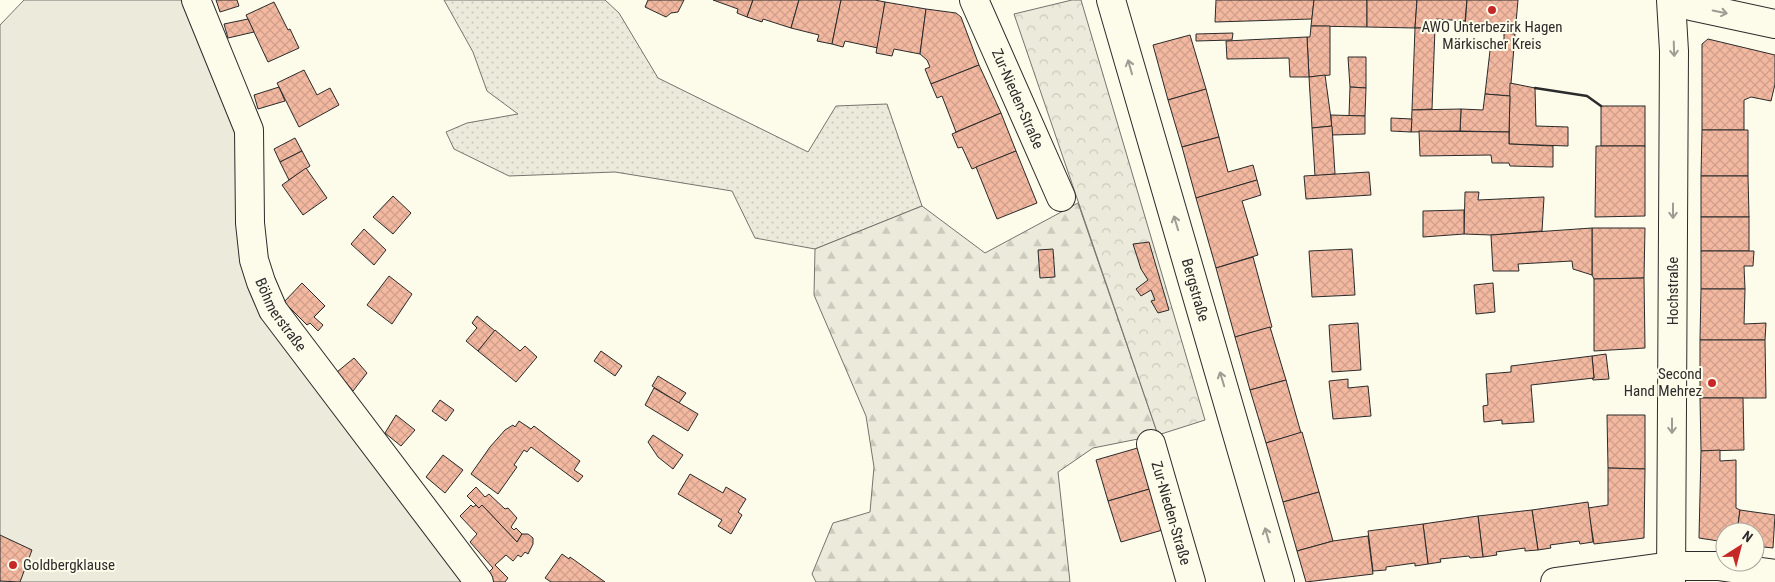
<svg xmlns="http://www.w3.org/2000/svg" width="1775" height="582" font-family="'Roboto Condensed',sans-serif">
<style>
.grass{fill:url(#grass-dots);stroke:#74746e}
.forest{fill:url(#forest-firs);stroke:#74746e}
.park{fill:url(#park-crowns);stroke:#74746e}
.garden{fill:#ecebdb;stroke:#74746e}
.building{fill:url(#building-cross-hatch);stroke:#2b2b2b}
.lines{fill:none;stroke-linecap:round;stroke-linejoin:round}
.minor-casing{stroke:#2b2b2b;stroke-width:30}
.minor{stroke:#fdfbea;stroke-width:28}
.wall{stroke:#2b2b2b;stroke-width:2.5}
.oneway{stroke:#9e9d94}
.poi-dot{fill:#c62828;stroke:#fdfbea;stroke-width:2}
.labels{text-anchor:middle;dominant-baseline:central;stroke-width:4;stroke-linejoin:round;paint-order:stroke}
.poi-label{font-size:15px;fill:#2b2b2b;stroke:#fdfbea}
.street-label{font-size:15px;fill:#2b2b2b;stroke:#fdfbea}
</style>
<defs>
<pattern id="grass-dots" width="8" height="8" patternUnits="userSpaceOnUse" patternTransform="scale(1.25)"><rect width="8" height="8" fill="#ecebdb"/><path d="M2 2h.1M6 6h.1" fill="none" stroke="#cbcabc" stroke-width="1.8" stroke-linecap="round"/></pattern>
<pattern id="forest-firs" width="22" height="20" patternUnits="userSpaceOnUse" patternTransform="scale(1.25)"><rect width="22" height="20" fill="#ecebdb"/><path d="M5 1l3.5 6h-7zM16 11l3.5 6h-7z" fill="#cbcabc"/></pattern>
<pattern id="park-crowns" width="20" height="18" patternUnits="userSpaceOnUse" patternTransform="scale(1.25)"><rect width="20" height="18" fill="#ecebdb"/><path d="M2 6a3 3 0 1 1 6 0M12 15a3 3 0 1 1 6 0" fill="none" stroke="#cbcabc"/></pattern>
<pattern id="building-cross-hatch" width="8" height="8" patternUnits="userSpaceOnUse" patternTransform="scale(1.25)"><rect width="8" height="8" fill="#f2b8a0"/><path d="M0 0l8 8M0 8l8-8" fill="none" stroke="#d09e8a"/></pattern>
</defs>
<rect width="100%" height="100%" fill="#fdfbea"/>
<polygon class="grass" points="444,0 605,0 619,13 658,78 808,152 836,106 887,104 922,206 815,249 755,238 732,191 615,172 509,176 454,149 446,132 467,123 518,114 487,91 473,52"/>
<polygon class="forest" points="1078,203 1158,435 1093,448 1058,472 1070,582 816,582 812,574 833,523 870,512 874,467 866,416 814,295 815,249 922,206 985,253"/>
<polygon class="park" points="1072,0 1081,0 1205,420 1158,435 1014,14"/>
<polygon class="garden" points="24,0 181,0 240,138 253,281 479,582 0,582 0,25"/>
<g class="building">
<polygon points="216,0 237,0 239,6 220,12"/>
<polygon points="648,0 684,0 678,12 671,13 666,17 645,7"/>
<polygon points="713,0 753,0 747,17 737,13 738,9"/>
<polygon points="753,0 799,0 791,28 763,19 762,22 747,17"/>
<polygon points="799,0 841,0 832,44 817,41 819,35 791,28"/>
<polygon points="841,0 875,0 885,2 878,48 845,41 843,47 832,44"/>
<polygon points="1216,0 1314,0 1312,19 1215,22"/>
<polygon points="1314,0 1367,0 1367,27 1311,26"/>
<polygon points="1367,0 1417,0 1415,28 1367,27"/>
<polygon points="1417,0 1467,0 1465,21 1436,19 1435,28 1415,28"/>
<polygon points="1467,0 1518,0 1515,34 1465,27"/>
<polygon points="274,2 288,30 290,29 299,48 268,62 246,15"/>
<polygon points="885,2 926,9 920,54 894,49 892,56 876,53"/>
<polygon points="926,9 956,13 961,17 979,65 931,84 925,69 930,67 927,60 920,54"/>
<polygon points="248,19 254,32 228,38 224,24"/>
<polygon points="1311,26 1330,26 1330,75 1309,77 1307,37 1310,37"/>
<polygon points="1415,28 1435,28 1432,109 1412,110"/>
<polygon points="1233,33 1232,40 1196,41 1196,34"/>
<polygon points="1504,33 1515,34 1510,96 1485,94 1491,42 1504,43"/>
<polygon points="1190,35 1206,89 1168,100 1153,45"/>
<polygon points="1307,37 1309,77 1290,77 1289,58 1227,59 1226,41"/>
<polygon points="1708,39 1775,55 1775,84 1771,101 1751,97 1744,100 1744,130 1702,130 1702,44"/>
<polygon points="1348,57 1366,57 1366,88 1350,87"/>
<polygon points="979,65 1001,113 956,132 942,96 937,98 931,84"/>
<polygon points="304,70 317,95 330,88 339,105 299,127 277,83"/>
<polygon points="1325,75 1332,126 1312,128 1309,77"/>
<polygon points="1510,83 1535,88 1536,126 1568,127 1568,146 1509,144"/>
<polygon points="279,87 285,101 258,109 254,95"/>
<polygon points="1350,87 1366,88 1365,116 1349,116"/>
<polygon points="1206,89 1219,137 1182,147 1168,100"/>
<polygon points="1485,94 1510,96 1509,132 1460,131 1461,109 1483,110"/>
<rect x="1601" y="106" width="44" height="40"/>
<polygon points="1461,109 1460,131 1411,132 1412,110"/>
<polygon points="1001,113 1016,151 972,169 962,147 958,148 952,134"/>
<polygon points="1331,115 1365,116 1365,134 1332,135"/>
<polygon points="1391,118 1412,119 1411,132 1391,131"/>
<polygon points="1332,126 1335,174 1315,176 1312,128"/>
<polygon points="1702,130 1748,130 1748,176 1701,176"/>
<polygon points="1419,131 1509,132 1509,144 1553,146 1553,167 1510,166 1509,163 1492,163 1491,155 1420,156"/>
<polygon points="1219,137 1228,172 1253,165 1257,180 1196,198 1182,147"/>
<polygon points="295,138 302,151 280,162 274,149"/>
<polygon points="1596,146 1645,146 1645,216 1595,217"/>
<polygon points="302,151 310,166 289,180 280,162"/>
<polygon points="1016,151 1037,203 997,219 976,167"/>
<polygon points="306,168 327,198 303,215 282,185"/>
<polygon points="1369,172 1371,195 1306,199 1304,176"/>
<polygon points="1701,176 1748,176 1749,217 1701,217"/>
<polygon points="1257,180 1261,195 1242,201 1258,255 1216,268 1196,198"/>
<polygon points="1465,192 1479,192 1478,200 1544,197 1542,231 1491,235 1464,234"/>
<polygon points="393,196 411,213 393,234 373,217"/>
<polygon points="1464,210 1464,234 1423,237 1423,211"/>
<rect x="1701" y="217" width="48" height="34"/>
<polygon points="1592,228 1645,228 1644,278 1594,279 1592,275"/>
<polygon points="1592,228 1592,275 1573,269 1572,261 1518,264 1519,271 1493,271 1491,235"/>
<polygon points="364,229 386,250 374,265 351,244"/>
<polygon points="1149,242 1169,310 1158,313 1151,301 1155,300 1151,290 1141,296 1136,289 1148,280 1141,269 1133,244"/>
<polygon points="1053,249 1055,277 1040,278 1038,250"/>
<polygon points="1352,249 1355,295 1312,297 1309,251"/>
<polygon points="1701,251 1754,251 1753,266 1744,266 1745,289 1701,289"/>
<polygon points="1253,257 1272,327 1235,337 1216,268"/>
<polygon points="389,276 412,294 392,324 367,305"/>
<polygon points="1644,278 1645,348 1594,351 1594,279"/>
<polygon points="302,283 325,306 314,317 323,325 318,331 310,323 307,325 284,302"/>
<polygon points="1493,283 1495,312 1476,314 1474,285"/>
<polygon points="1701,289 1745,289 1744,324 1766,323 1765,340 1700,340"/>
<polygon points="477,316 495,331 478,351 466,341 477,328 472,323"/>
<polygon points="1358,323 1361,370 1332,372 1329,325"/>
<polygon points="1270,327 1286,380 1250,390 1235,337"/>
<polygon points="495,330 520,351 525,346 537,357 516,382 478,351"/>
<polygon points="1700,340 1765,340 1766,398 1700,398"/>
<polygon points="601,351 622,366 615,376 594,361"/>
<polygon points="1606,354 1609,379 1593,380 1592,378 1594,378 1592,356"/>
<polygon points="1592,356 1594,378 1531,385 1534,422 1502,424 1502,420 1484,422 1483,406 1488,405 1486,374 1511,372 1511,366"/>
<polygon points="354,358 367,373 353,391 337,372"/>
<polygon points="658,376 686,393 679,403 652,386"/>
<polygon points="1348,379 1348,388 1368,386 1371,416 1333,419 1329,381"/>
<polygon points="1286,380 1301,433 1266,443 1250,390"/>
<polygon points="654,388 698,414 688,431 645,405"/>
<polygon points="1700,398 1743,398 1744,450 1701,451"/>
<polygon points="440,400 454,410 446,421 432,411"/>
<polygon points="396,415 415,430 401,446 385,433"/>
<polygon points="1607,415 1645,415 1645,469 1608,468"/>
<polygon points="519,421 531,429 534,426 580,461 574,470 583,476 578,482 531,447 527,452 524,450 514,465 517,467 498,494 471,474 490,447 505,430 513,425 515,427"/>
<polygon points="1302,432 1319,492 1283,502 1266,443"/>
<polygon points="653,435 683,455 673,469 658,457 648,442"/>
<polygon points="1141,447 1153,488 1108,501 1096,460"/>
<polygon points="1720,450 1720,461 1736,460 1736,508 1740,510 1737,532 1725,532 1725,542 1699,538 1701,451"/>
<polygon points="443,455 463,470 445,493 426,477"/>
<polygon points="1608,468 1645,469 1644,538 1594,544 1588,508 1608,505"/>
<polygon points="690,474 723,493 726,487 746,499 738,512 742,515 731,534 718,526 722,520 678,494"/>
<polygon points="476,487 485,497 489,494 505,509 508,508 517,518 511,527 514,530 516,528 522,534 517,542 482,505 479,508 467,496"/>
<polygon points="1153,488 1166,529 1121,542 1108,501"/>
<polygon points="1319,492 1333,541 1297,551 1283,502"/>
<polygon points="1588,502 1593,542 1580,544 1579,541 1550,545 1551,548 1538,550 1532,510"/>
<polygon points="471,505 473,507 476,505 479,508 482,505 517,542 522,534 528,534 533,538 533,544 528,554 525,552 521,557 518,555 513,561 506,555 495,565 508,578 505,582 494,582 487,574 493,568 470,542 477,534 460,516"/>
<polygon points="1532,510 1538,550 1525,551 1525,548 1496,552 1497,555 1483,557 1478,516"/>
<polygon points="1740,510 1775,515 1773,548 1755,546 1755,532 1737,532"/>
<polygon points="1478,516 1483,557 1470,558 1469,556 1440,559 1441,562 1428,564 1423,524"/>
<polygon points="1423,524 1428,564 1415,566 1415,563 1386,567 1386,570 1373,571 1368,531"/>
<polygon points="0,535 32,550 20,582 0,581"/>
<polygon points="1368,536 1373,574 1306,582 1297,551 1333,541"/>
<polygon points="562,554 569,559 570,557 605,582 551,582 545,578"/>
</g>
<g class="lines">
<defs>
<g id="minor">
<path id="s1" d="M 196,0 L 249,130 L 250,223 L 254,260 L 261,282 L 273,310 L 479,582"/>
<path id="s2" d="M 974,0 L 1061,197"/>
<path id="s3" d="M 1111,0 L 1280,582"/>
<polyline points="1671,0 1674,51 1671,582"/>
<polyline points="1673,0 1691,6 1775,24"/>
<path id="s4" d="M 1151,444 L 1191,582"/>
<polyline points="1555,582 1671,566 1718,566 1775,574"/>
</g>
</defs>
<use href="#minor" class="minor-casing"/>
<use href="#minor" class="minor"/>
<polyline class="wall" points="1535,88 1587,96 1601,106"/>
</g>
<defs><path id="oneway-shaft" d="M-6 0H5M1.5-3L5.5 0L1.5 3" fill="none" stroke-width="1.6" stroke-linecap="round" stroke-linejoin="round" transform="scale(1.25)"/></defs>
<g class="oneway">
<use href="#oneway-shaft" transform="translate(1720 12) rotate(12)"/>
<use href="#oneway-shaft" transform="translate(1674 49) rotate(88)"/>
<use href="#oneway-shaft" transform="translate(1130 67) rotate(-106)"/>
<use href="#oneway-shaft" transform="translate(1673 211) rotate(90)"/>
<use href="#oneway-shaft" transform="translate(1176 223) rotate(-107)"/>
<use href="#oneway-shaft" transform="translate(1222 379) rotate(-107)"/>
<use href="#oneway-shaft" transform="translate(1672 426) rotate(90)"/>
<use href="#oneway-shaft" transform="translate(1267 535) rotate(-106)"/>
</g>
<g class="poi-dot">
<circle cx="1492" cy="10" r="5"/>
<circle cx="1712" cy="383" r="5"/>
<circle cx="13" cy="565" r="5"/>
</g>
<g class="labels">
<g class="poi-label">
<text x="1492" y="27">AWO Unterbezirk Hagen<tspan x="1492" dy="17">Märkischer Kreis</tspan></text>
<text x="1702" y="374" text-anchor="end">Second<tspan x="1702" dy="17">Hand Mehrez</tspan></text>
<text x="23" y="565" text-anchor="start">Goldbergklause</text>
</g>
<g class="street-label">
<text stroke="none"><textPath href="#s2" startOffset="108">Zur-Nieden-Straße</textPath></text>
<text stroke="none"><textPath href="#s3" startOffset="302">Bergstraße</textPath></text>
<text transform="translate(1673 291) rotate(-90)">Hochstraße</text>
<text stroke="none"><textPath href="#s1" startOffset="332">Böhmerstraße</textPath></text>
<text stroke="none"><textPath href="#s4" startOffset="72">Zur-Nieden-Straße</textPath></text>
</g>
</g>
<g transform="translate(1740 547) rotate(36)"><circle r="24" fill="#fdfbea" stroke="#a9a89e"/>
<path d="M0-4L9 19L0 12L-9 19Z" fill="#c62828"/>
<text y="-8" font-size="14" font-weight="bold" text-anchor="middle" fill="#2b2b2b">N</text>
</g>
</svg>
